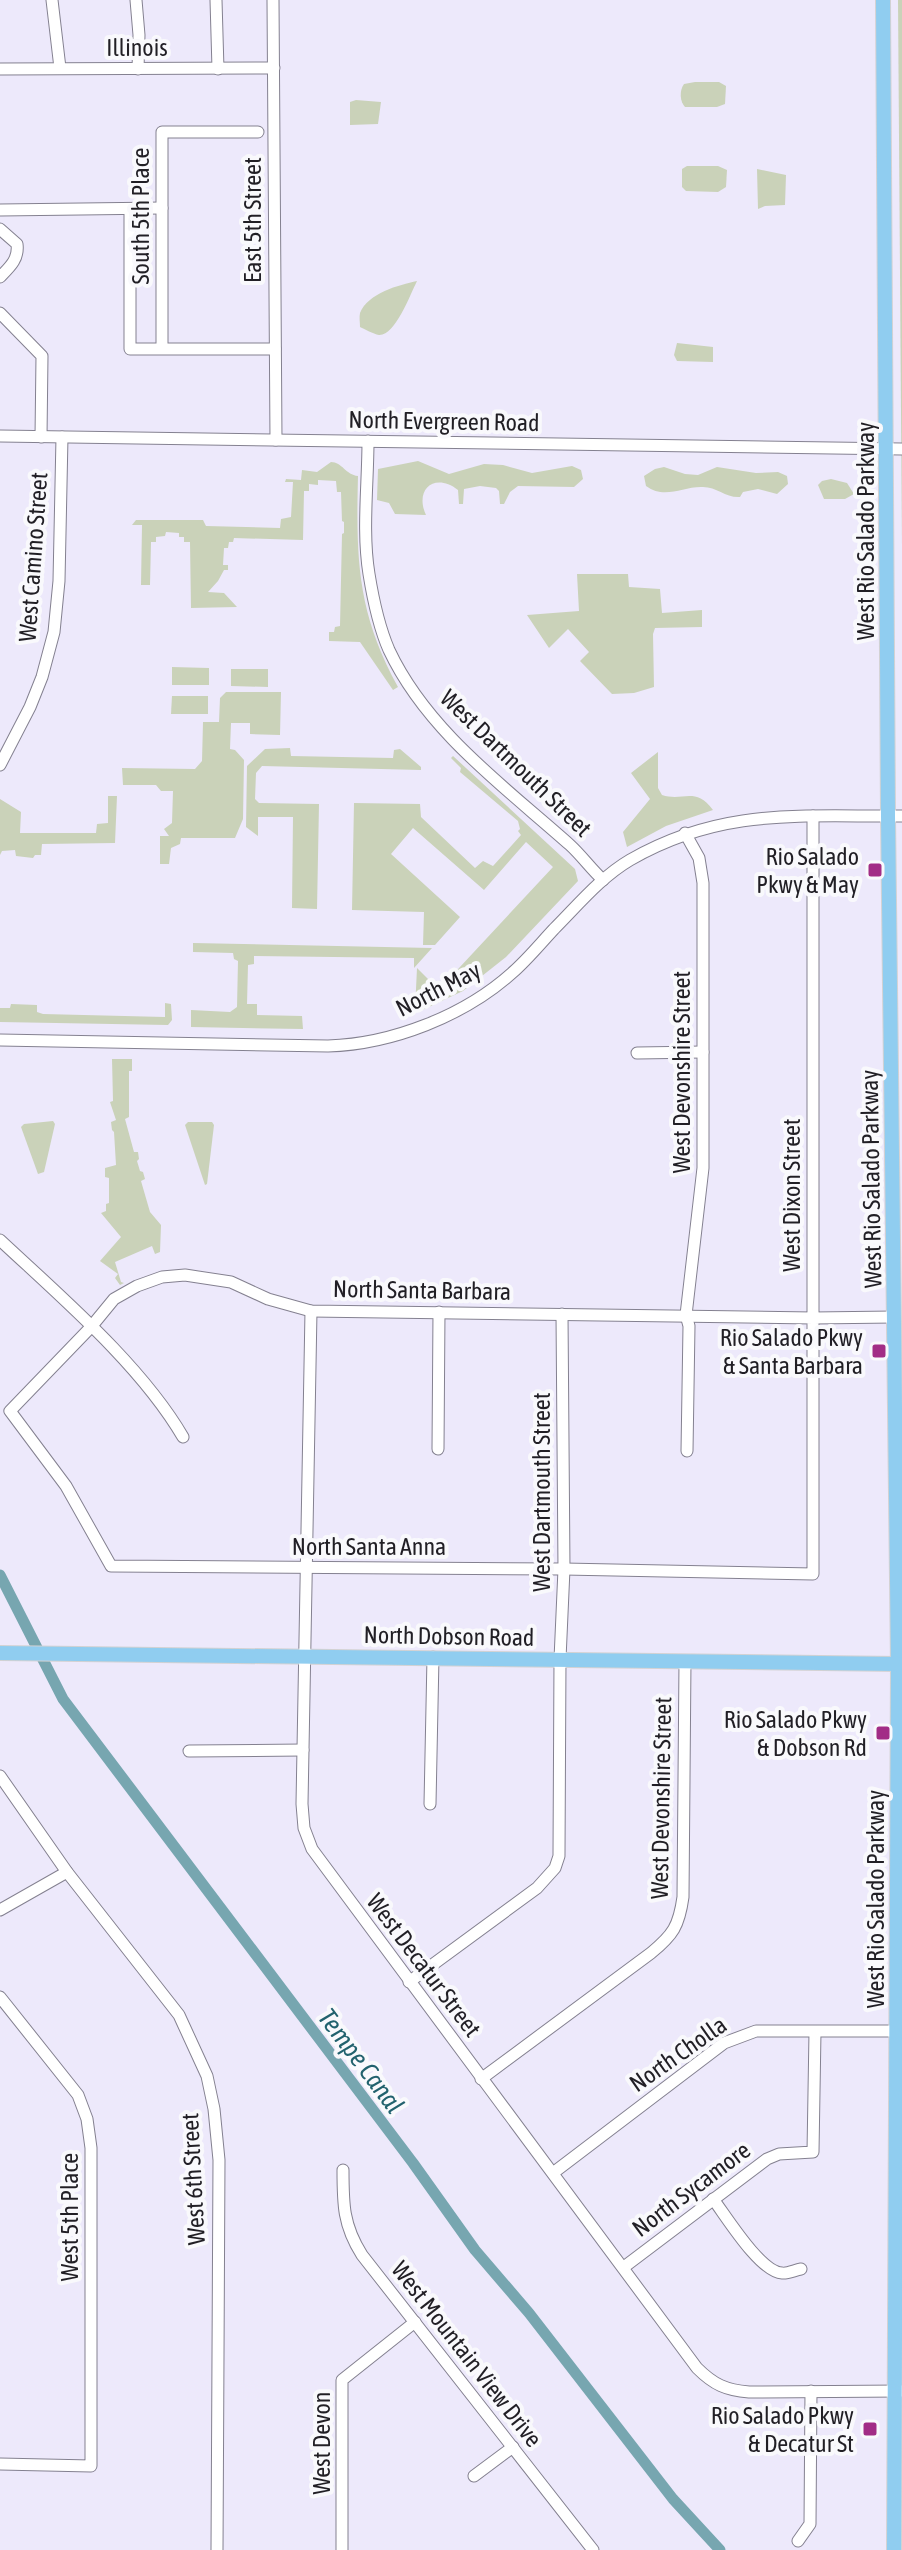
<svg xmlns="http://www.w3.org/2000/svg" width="902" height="2550" font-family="'Asap Condensed',sans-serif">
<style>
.green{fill:#cad2b9}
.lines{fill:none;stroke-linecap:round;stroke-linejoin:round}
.canal{stroke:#77a6b0;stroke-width:11}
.minor-casing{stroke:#848190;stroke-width:13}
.major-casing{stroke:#d3d2d3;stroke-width:16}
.minor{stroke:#fff;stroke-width:11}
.major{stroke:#90cdf0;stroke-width:14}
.poi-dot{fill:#a22d86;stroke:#f9f9fc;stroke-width:3}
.labels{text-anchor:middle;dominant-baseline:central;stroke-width:8;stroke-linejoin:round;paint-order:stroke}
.street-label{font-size:24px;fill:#211f25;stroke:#f9f9fc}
.poi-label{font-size:24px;fill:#211f25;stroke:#f9f9fc;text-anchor:end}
.water-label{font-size:26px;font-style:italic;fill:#22626e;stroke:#f9f9fc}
</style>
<rect width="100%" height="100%" fill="#ede9fb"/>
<g class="green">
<polygon points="898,0 902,0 902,547"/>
<path d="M 695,82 L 719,82 L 726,86 L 725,104 L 717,107 L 685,107 C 680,102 679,91 684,84 Z"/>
<polygon points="356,100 381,102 378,124 350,125 350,102"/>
<polygon points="687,166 718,166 727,170 726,187 718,192 686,191 682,187 682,169"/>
<polygon points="757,169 786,175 785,205 765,206 758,209"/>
<path d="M 417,281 C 410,295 395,336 379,335 C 373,334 365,329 360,327 C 360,322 359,318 360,313 C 368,293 399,285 417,281 Z"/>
<polygon points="677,343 713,347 713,362 677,361 674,355"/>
<path d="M 418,461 L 449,474 L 484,464 L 503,465 L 532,473 L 572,466 L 581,470 L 583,479 L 574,487 L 518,486 L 510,492 L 504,504 L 500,504 L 499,491 L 496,488 L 480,486 L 464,489 L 463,504 L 459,504 L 458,490 C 435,472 414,489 426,515 L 395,514 L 389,503 L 377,500 L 378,469 Z"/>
<path d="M 331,462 C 342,462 346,475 358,476 C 356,559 357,612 398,687 L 393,690 L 360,642 L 329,641 L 329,632 L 334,632 L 335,627 L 340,626 L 342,534 L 344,533 L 344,522 L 342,521 L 341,492 L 337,492 L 336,481 L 318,480 L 318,485 L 309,484 L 309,491 L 304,491 L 303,540 L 234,538 L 233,542 L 229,542 L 228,548 L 224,548 L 223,565 L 228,565 L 228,570 L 224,570 L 218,581 L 208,592 L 224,593 L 237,607 L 191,608 L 190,542 L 184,542 L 184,537 L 179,537 L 179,533 L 166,532 L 165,536 L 156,537 L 156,542 L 151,542 L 150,585 L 141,585 L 142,525 L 132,525 L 136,520 L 203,520 L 206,526 L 280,528 L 281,519 L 291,517 L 293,482 L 285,482 L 286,479 L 301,480 L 302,470 L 317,472 Z"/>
<path d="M 664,467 L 685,474 L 698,475 L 717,467 L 756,473 L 778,472 L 787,476 L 788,484 L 777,494 L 758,489 L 743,492 L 740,497 C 726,498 717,487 703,487 C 683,486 665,500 646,486 L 644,476 L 655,469 Z"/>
<polygon points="831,479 847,483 854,494 845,499 824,499 818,485 822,481"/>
<polygon points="577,574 628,574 629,587 660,589 662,613 702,610 702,627 655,628 653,634 654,687 634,693 612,694 580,661 589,652 568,629 549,648 527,615 579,611"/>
<polygon points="172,667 209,668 209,685 172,685"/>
<polygon points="231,669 268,669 268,687 231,686"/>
<polygon points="226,692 281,692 280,735 250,734 250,723 231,723 230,749 235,750 244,760 243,819 235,838 181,838 180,844 171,848 169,864 160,864 160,836 169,836 164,829 172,823 173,791 161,791 156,785 123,785 122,768 195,769 202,761 203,722 219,722 220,698"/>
<polygon points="172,696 208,696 208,714 171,714"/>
<polygon points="290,748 291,756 393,758 394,750 400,749 421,767 421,770 262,766 256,773 255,799 259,803 319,804 317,909 292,908 293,817 258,817 258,836 246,827 247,766 265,749"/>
<path d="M 658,752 L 658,788 L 662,795 C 683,802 695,786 713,810 L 666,826 L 627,847 L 623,832 L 650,799 L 631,773 Z"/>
<polygon points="453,756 575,869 578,881 506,957 463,991 418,1012 415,1010 417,968 435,986 446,982 553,867 526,842 484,890 413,828 391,854 460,917 435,945 423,945 424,912 352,910 354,803 420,804 421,817 475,868 483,861 493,866 521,835 518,831 520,829 518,821 460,772 461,768 451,758"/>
<polygon points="108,796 117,796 115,843 42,844 41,855 35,855 33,858 16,856 15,850 2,851 0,855 0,799 21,812 20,833 96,833 97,824 108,823"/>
<polygon points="193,943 432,948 414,968 414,958 254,956 254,964 248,965 247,1004 257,1004 257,1015 302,1016 303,1029 191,1027 191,1010 230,1012 237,1007 238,961 234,959 233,953 193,952"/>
<polygon points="165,1003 171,1004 172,1020 168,1025 0,1022 0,1008 10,1008 11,1004 37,1005 37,1012 43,1014 165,1017"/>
<polygon points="112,1059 132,1059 132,1071 129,1071 129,1117 125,1119 134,1152 138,1152 139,1159 137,1161 140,1171 143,1172 145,1179 141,1181 150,1212 161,1225 160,1252 155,1254 152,1246 115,1262 121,1282 124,1283 120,1285 115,1278 118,1274 100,1261 121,1237 101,1213 106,1211 106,1204 109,1203 109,1178 105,1177 105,1168 116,1165 114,1132 112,1130 111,1122 116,1120 110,1102 113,1101"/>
<polygon points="53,1121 55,1124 44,1172 38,1174 21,1127 24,1124"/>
<polygon points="188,1122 212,1122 214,1125 207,1184 205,1185 185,1125"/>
</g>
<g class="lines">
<polyline class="canal" points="0,1575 63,1699 413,2163 475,2250 529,2313 673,2499 720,2550"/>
<defs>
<g id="minor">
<polyline points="52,0 60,68"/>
<polyline points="136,0 139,35 138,69"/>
<polyline points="216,0 218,69"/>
<polyline points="273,0 276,440"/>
<polyline points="0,69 274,68"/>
<polyline points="130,209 130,349 275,349"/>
<polyline points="0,210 162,208"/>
<path d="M 0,229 L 17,244 C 19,259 10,267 0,277"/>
<polyline points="0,313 42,356 41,437"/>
<polyline points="162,348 162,132 258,132"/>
<polyline points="0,436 902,449"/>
<path d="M 368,441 C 368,485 362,531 369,574 C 373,599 379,627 389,650 C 427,731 505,787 570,845 C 582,856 591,869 603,880"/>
<polyline points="0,765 30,707 42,677 54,632 59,581 62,437"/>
<path d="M 813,816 C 813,1069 813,1322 813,1574 L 564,1569 L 111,1566 L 66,1486 L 10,1411 L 91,1327 L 114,1299 L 137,1286 L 162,1277 L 185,1275 L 231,1282 L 268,1299 L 311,1311 L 813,1318 L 894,1317"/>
<polyline points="685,833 699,858 703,883 703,1168 686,1315 689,1326 687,1451"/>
<path d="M 0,1040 L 328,1046 C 392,1044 464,1016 512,973 C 527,960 540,944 554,929 C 578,905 601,877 630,860 C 722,807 801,817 902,816"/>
<polyline points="637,1053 703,1052"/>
<path d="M 0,1240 C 61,1297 141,1365 183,1437"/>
<path d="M 311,1311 L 302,1804 L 304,1828 L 312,1849 L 697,2368 C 714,2385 726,2390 749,2392 L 902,2391"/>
<polyline points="438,1449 439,1312"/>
<polyline points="189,1751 303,1750"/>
<polyline points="0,1776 67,1872 179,2015 207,2076 214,2109 219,2160 217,2550"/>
<polyline points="430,1804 433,1657"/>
<polyline points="0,1910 67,1872"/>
<polyline points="409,1982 537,1888 555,1868 559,1856 560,1659 564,1569 562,1314"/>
<polyline points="0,1997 78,2095 87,2119 91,2148 91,2466 0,2464"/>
<path d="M 481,2079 L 651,1953 C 673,1935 679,1926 683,1897 L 685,1661"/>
<path d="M 343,2170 C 343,2204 343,2225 362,2255 L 593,2550"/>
<polyline points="553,2173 724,2043 756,2031 896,2031"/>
<path d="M 713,2199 C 726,2216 760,2272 782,2273 C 787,2274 795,2270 801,2269"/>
<polyline points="624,2267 767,2159 779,2154 813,2152 815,2032"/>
<polyline points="474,2476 513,2447"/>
<polyline points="798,2541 810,2524 811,2391"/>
<polyline points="342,2550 342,2380 415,2322"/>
</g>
<g id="major">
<polyline points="883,0 888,816 898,1664 894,2550"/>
<polyline points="0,1653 898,1664 902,1666"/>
</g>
</defs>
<use href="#minor" class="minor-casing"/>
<use href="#major" class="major-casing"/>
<use href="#minor" class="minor"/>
<use href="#major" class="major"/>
</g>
<g class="poi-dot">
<rect x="867" y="862" width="16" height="16" rx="4"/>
<rect x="871" y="1343" width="16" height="16" rx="4"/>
<rect x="875" y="1725" width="16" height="16" rx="4"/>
<rect x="862" y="2421" width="16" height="16" rx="4"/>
</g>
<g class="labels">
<g class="street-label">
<text x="137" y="47">Illinois</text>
<text transform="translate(140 216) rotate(-90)">South 5th Place</text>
<text transform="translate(252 220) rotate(-90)">East 5th Street</text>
<text transform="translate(444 421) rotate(1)">North Evergreen Road</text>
<text transform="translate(865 531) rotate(-90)">West Rio Salado Parkway</text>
<text transform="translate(33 557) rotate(-86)">West Camino Street</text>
<text transform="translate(516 763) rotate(44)">West Dartmouth Street</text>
<text transform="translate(438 989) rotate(-27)">North May</text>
<text transform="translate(681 1072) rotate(-90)">West Devonshire Street</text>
<text transform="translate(871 1179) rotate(-91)">West Rio Salado Parkway</text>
<text transform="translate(791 1195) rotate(-90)">West Dixon Street</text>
<text transform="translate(422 1290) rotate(1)">North Santa Barbara</text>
<text transform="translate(541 1492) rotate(-90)">West Dartmouth Street</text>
<text x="369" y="1546">North Santa Anna</text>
<text transform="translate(449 1636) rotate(1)">North Dobson Road</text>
<text transform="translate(661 1798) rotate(-89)">West Devonshire Street</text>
<text transform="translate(875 1899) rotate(-90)">West Rio Salado Parkway</text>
<text transform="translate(424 1965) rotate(53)">West Decatur Street</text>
<text transform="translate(678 2054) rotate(-35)">North Cholla</text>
<text transform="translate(193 2179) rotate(-93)">West 6th Street</text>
<text transform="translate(691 2189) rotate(-37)">North Sycamore</text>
<text transform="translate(69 2217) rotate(-90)">West 5th Place</text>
<text transform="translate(467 2354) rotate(52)">West Mountain View Drive</text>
<text transform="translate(321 2443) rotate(-90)">West Devon</text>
</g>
<g class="poi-label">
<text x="859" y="856">Rio Salado<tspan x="859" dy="28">Pkwy &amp; May</tspan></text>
<text x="863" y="1337">Rio Salado Pkwy<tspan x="863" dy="28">&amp; Santa Barbara</tspan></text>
<text x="867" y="1719">Rio Salado Pkwy<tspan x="867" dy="28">&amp; Dobson Rd</tspan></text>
<text x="854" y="2415">Rio Salado Pkwy<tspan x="854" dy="28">&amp; Decatur St</tspan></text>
</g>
<g class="water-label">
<text transform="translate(361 2061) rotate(53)">Tempe Canal</text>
</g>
</g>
</svg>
